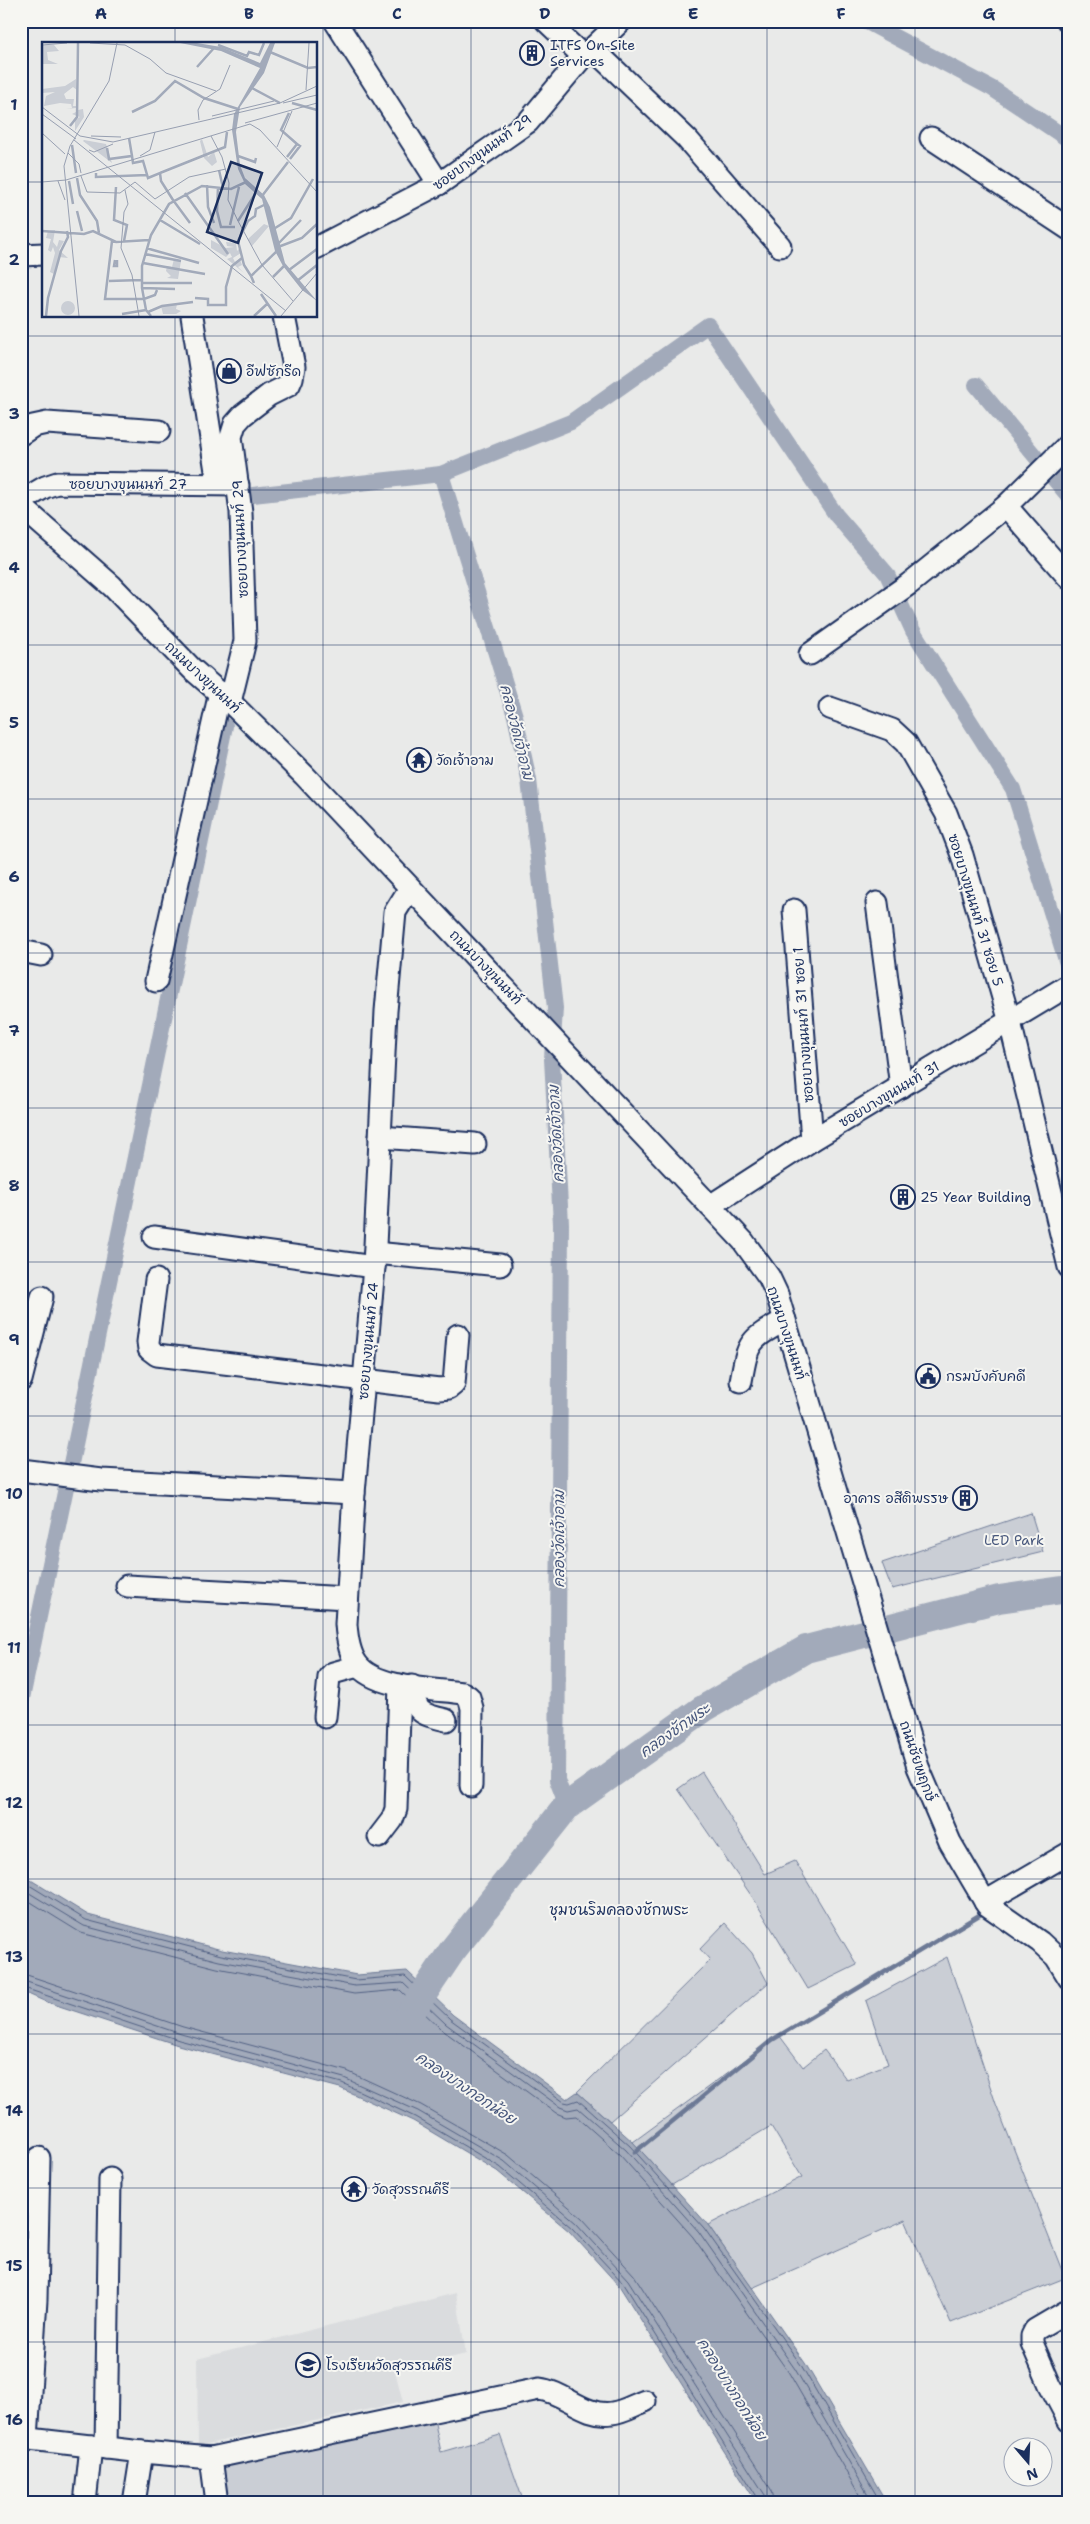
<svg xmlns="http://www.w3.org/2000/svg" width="1090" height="2524" font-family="'Shantell Sans','Playpen Sans Thai',sans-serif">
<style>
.built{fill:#dadcde}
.green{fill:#caced5;stroke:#727e9a}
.water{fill:#a2aaba;stroke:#6c7995}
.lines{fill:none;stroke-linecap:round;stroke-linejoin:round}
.shore{stroke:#516083;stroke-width:1}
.stream{stroke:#6c7995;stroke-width:4.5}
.canal{stroke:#a2aaba;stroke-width:16}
.river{stroke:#a2aaba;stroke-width:28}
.minor-casing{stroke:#1b2f5e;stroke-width:25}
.minor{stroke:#f6f6f2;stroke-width:21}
.grid{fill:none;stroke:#1b2f5e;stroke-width:1;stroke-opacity:0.55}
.labels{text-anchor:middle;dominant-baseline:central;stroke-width:4;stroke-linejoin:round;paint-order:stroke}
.poi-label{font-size:14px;fill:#1b2f5e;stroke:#f6f6f2;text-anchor:start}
.street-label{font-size:14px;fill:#1b2f5e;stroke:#f6f6f2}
.park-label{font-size:14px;fill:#47577c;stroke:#f6f6f2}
.water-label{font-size:15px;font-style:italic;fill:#44547a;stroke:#f6f6f2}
.neighbourhood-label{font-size:15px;fill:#1b2f5e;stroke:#f6f6f2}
.inset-river{fill:none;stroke:#a2aaba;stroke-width:2.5}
.inset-road{fill:none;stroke:#979fb1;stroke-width:1}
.view{fill:#1b2f5e;fill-opacity:0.15;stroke:#1b2f5e;stroke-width:2.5}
.inset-edge{fill:none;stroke:#1b2f5e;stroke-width:2.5}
.neatline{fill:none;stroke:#1b2f5e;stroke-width:2}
.grid-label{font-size:16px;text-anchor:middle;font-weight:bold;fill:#1b2f5e}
</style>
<rect width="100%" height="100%" fill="#e9eae9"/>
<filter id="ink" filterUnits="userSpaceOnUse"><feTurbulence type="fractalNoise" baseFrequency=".02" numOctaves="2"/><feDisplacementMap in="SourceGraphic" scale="10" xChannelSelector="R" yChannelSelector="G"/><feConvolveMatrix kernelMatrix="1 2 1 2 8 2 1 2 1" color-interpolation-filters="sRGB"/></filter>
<g filter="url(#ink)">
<polygon class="built" points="456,2293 466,2354 395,2371 403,2402 198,2446 197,2359"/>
<g class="green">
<polygon points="1031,1513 1043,1552 892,1589 882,1563"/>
<polygon points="702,1772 765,1874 795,1861 857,1965 808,1989 755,1901 678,1789"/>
<polygon points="725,1923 752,1953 768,1983 610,2121 577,2092 710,1960 700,1949"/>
<polygon points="947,1957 996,2104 1065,2278 951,2323 905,2220 752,2288 708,2225 802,2177 771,2126 672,2185 633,2142 779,2035 803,2067 824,2050 847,2080 888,2064 866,2001"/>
<polygon points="434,2419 441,2452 500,2435 524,2503 225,2503 221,2466"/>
</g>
<polygon class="water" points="21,1874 88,1915 222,1950 357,1975 407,1971 453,2015 567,2099 577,2092 633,2142 708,2225 805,2363 887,2503 757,2503 620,2287 569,2231 497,2171 413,2121 340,2088 178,2045 44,2001 21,1991"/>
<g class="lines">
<g class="shore">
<polyline points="21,1880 86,1920 221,1955 356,1980 405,1976 450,2019 564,2102 569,2103 578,2100 630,2146 704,2228 801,2365 881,2503"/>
<polyline points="21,1888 84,1926 219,1961 355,1986 403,1983 446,2024 560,2107 568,2110 578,2108 626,2150 699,2232 795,2369 873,2503"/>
<polyline points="21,1896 81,1933 217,1968 354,1994 400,1990 441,2029 556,2113 566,2117 576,2116 620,2155 693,2237 789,2373 864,2503"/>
<polyline points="21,1973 183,2027 347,2071 421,2105 508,2155 582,2218 634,2275 772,2491 775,2503"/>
<polyline points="21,1980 181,2034 344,2078 418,2111 504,2161 576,2223 628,2280 765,2495 767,2503"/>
<polyline points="21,1987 179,2040 342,2083 415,2117 500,2167 572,2228 624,2284 761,2503"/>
</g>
<polyline class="stream" points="635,2152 772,2040 981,1914"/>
<g class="canal">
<polyline points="865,21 993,89 1069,140"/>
<polyline points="976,385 1069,497"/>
<polyline points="441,474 515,716 529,780 555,1008 552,1059 561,1224 557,1780 567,1806"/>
<polyline points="253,495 441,474 571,422 708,325 836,515 887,574 913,631 1013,789 1069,970"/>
<polyline points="1065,1590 1069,1598"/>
<polyline points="21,1703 225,726"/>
</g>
<polyline class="river" points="405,2021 452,1951 567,1806 703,1709 806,1649 999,1599 1069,1589"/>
<defs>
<g id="minor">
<polyline points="335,21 439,184"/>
<polyline points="546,21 584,57"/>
<polyline points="1068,21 1069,21"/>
<polyline points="593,49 687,139 780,246"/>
<polyline points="931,138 1069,229"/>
<polyline points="316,248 439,184 528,122 579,61 621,21"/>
<polyline points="21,255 44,254"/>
<polyline points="192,316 218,484"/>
<polyline points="21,434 33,426 47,423 159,431"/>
<polyline points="21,501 45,487 57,483 238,485"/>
<polyline points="21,506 112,586 192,669 230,702 304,775 743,1241 769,1277 777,1294 918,1767 950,1842 987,1905 1040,1942 1056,1957 1069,1978"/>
<polyline points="1006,506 1069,578"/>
<polyline points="810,654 909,584 1006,506 1069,444"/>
<polyline points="230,702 245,641 241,512 231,437 235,424 243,415 269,395 289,385 292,378 294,367 284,316"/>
<polyline points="830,708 892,730 906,743 946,813 962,855 1010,1022 1069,1267"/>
<path d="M 410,888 L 395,912 L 386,1011 L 374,1267 L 354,1493 L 346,1624 C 347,1638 349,1653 357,1664 C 375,1689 435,1689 463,1693 L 469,1697 L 472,1708 L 471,1786"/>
<polyline points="877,903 901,1087"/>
<polyline points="794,910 812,1140"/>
<polyline points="21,951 41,955"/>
<polyline points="156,981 220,692"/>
<polyline points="380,1137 475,1144"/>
<polyline points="710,1206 812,1140 1069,985"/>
<polyline points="154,1237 374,1267"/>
<polyline points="375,1253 500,1265"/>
<polyline points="156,1280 148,1342 149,1349 157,1355 439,1389 449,1388 454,1384 458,1335"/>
<polyline points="21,1380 42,1297"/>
<path d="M 741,1381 C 748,1341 749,1340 785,1320"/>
<polyline points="21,1470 101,1480 354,1493"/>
<polyline points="127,1586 347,1598"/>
<path d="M 412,1686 C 415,1713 421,1714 446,1720"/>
<polyline points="325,1717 329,1677 333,1673 358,1666"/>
<polyline points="379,1837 392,1820 396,1809 400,1685"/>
<polyline points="985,1902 1069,1853"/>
<polyline points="1069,2310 1035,2330 1032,2336 1032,2343 1050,2385 1069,2421"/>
<path d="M 21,2438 L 142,2452 L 211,2458 L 539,2389 C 565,2392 584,2417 612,2413 C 623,2412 634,2405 645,2401"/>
<polyline points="27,2438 36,2300 39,2158"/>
<polyline points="106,2448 110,2179"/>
<polyline points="211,2458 217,2503"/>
<polyline points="85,2503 91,2446"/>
<polyline points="134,2503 142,2452"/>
</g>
</defs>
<use href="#minor" class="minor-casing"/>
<use href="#minor" class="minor"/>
</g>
</g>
<path class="grid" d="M 175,21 L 175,44M 323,21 L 323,2503M 471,21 L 471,2503M 619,21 L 619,2503M 767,21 L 767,2503M 915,21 L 915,2503M 21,182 L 44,182M 316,182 L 1069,182M 175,316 L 175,2503M 21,336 L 1069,336M 21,490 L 1069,490M 21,645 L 1069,645M 21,799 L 1069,799M 21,953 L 1069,953M 21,1108 L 1069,1108M 21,1262 L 1069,1262M 21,1416 L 1069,1416M 21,1571 L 1069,1571M 21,1725 L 1069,1725M 21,1879 L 1069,1879M 21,2034 L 1069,2034M 21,2188 L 1069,2188M 21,2342 L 1069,2342"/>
<defs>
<symbol id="building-ring" viewBox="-11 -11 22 22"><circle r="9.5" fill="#f6f6f2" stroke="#1b2f5e" stroke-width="1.5"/><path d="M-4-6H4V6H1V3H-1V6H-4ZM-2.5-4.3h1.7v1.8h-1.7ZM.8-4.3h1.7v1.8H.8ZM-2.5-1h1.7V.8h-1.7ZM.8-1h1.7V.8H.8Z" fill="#1b2f5e"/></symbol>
<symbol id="shop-ring" viewBox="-11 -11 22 22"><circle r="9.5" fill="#f6f6f2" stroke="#1b2f5e" stroke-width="1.5"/><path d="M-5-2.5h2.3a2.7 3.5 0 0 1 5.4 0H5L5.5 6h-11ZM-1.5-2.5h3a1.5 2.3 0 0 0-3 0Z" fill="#1b2f5e"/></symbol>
<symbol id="temple-ring" viewBox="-11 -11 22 22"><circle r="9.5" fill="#f6f6f2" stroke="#1b2f5e" stroke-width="1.5"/><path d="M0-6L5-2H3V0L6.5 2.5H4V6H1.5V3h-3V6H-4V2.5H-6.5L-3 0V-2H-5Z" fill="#1b2f5e"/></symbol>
<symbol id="civic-ring" viewBox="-11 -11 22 22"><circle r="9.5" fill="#f6f6f2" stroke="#1b2f5e" stroke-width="1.5"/><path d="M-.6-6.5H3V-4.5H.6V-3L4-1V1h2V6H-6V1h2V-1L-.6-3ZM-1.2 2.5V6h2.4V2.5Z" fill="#1b2f5e"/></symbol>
<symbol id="school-ring" viewBox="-11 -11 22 22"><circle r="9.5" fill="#f6f6f2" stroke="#1b2f5e" stroke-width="1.5"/><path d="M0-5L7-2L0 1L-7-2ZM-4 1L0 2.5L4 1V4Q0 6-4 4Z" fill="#1b2f5e"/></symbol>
</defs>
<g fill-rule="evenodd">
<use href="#building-ring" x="518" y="39" width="28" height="28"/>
<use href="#shop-ring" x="215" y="357" width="28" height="28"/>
<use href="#temple-ring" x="405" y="746" width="28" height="28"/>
<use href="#building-ring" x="889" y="1183" width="28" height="28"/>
<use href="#civic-ring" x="914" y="1362" width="28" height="28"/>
<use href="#building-ring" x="951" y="1484" width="28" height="28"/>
<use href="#temple-ring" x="340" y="2175" width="28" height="28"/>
<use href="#school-ring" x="294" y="2351" width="28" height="28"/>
</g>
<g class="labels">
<g class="poi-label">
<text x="550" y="45">ITFS On-Site<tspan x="550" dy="16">Services</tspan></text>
<text x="246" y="371">อีฟซักรีด</text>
<text x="436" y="760">วัดเจ้าอาม</text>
<text x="920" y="1197">25 Year Building</text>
<text x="946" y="1376">กรมบังคับคดี</text>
<text x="948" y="1498" text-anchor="end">อาคาร อสีติพรรษ</text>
<text x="372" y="2189">วัดสุวรรณคีรี</text>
<text x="326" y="2365">โรงเรียนวัดสุวรรณคีรี</text>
</g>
<g class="street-label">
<text transform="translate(482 152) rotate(-36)">ซอยบางขุนนนท์ 29</text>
<text x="128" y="484">ซอยบางขุนนนท์ 27</text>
<text transform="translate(240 539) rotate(-93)">ซอยบางขุนนนท์ 29</text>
<text transform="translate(203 677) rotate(43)">ถนนบางขุนนนท์</text>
<text transform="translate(976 910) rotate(73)">ซอยบางขุนนนท์ 31 ซอย 5</text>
<text transform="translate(486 967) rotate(46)">ถนนบางขุนนนท์</text>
<text transform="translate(803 1025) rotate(-94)">ซอยบางขุนนนท์ 31 ซอย 1</text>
<text transform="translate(889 1094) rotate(-31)">ซอยบางขุนนนท์ 31</text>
<text transform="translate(787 1333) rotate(72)">ถนนบางขุนนนท์</text>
<text transform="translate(368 1341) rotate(-85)">ซอยบางขุนนนท์ 24</text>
<text transform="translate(918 1761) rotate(71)">ถนนชัยพฤกษ์</text>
</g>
<g class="park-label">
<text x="1014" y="1540">LED Park</text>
</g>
<g class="water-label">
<text transform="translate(517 732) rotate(76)">คลองวัดเจ้าอาม</text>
<text transform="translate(556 1134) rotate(-93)">คลองวัดเจ้าอาม</text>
<text transform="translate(559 1539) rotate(-90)">คลองวัดเจ้าอาม</text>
<text transform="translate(675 1730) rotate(-35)">คลองชักพระ</text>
<text transform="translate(466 2088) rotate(34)">คลองบางกอกน้อย</text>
<text transform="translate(732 2389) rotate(58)">คลองบางกอกน้อย</text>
</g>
<g class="neighbourhood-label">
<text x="619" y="1910">ชุมชนริมคลองชักพระ</text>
</g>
</g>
<g transform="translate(42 42)">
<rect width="275" height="275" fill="#e9eae9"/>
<path d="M 0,3 L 12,3 L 17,9 L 5,10 L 6,18 L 16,22 L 0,22 ZM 34,37 L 35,48 L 31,45 L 22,52 L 24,57 L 32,57 L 31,64 L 35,64 L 36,68 L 41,67 L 42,75 L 33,89 L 33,78 L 38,75 L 30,72 L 34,70 L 34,66 L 24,67 L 30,66 L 29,62 L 18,61 L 2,64 L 4,54 L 13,50 L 0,51 L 0,47 L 23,44 ZM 160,97 L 166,115 L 172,110 L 175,120 L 170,124 L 162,116 L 158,99 ZM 41,99 L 42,98 L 64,102 L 70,121 ZM 222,182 L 227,184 L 210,204 L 206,197 ZM 13,188 L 11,200 L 15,205 L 17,198 L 22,199 L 17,208 L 26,216 L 17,215 L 12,232 L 8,230 L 13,211 L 11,205 L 9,210 L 6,208 L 9,197 L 4,196 L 6,189 ZM 169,198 L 184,206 L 192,205 L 185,204 L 184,200 L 194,201 L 195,209 L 197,207 L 199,211 L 191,216 L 193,220 L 198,217 L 200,223 L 196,225 L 202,231 L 185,217 L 190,215 L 188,211 L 184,215 L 169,206 ZM 132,217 L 139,219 L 136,237 L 125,236 L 129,234 L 124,229 L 125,224 L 130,225 ZM19 266a7 7 0 1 1 14 0a7 7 0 1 1-14 0ZM 135,262 L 134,267 L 139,269 L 134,272 L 121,272 L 119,264 Z" fill="#caced5"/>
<path d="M 138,1 L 155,1 L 179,5 L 218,21 L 228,1 L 233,1 L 222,31 L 198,65 L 194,90 L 198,123 L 203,136 L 222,153 L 228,165 L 243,221 L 275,259 L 260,248 L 241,224 L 233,209 L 220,157 L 203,142 L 196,127 L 190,88 L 192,72 L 218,26 L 179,9 Z" fill="#a2aaba"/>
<path class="inset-river" d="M 176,3 L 205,14 L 207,10 L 217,13 L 222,1M 228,10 L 266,26 L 275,25M 155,25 L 172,6M 208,45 L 238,61M 250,61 L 275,68M 90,70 L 113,59 L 133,39 L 162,56 L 196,67M 28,84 L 35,75 L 36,1M 87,96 L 90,114M 30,103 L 34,131M 65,106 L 67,117 L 90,114 L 91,121 L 101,119 L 106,136 L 118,131 L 119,139 L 131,158M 196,114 L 213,120 L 214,116M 245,115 L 255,102 L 239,88 L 247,71M 248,117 L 258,104 L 255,102M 177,128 L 181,146M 54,131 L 54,135 L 105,133M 118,131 L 183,105 L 185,90M 35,136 L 38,153 L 55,179 L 57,191M 27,139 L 31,162M 165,143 L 166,165 L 172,181M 74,145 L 72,178 L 85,183 L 82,199M 176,145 L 175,169 L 179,185 L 193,185M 143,151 L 186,212M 220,154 L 246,120M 131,158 L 148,181M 35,169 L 40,189M 118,178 L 158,202M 196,179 L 215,149M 188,183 L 197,145M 230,188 L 249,176 L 271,137M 0,189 L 42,192 L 51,189 L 74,200 L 107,198M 70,199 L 63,257 L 102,257 L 113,253 L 115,248M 235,203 L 259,178M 236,205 L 260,196 L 275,182M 104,206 L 157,221M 103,212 L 139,219M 73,218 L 72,224 L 75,224 L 75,218M 101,221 L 163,232M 247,228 L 275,207M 209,234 L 202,223 L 196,199 L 206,179 L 213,174 L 214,167 L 224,162M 231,235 L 243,223M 67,239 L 99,238M 255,239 L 275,223M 99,241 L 150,241M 212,241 L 209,234 L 235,209M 100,246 L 133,247M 219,252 L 234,274M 153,256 L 166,257 L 166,263 L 184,263 L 184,245 L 190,224 L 200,216M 106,270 L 120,264 L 151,260M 80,272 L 104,268M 4,274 L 6,256 L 19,209 L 26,195 L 25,189M 109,274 L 104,268 L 100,246 L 100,224 L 109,193 L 127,162 L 160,144 L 189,147 L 204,140M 212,274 L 225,262"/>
<path class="inset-road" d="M 48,1 L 83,3 L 108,17 L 124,31 L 174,49M 0,3 L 25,1M 264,48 L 267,1M 241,61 L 275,53M 0,65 L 38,94 L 71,100 L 238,61 L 275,44M 0,72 L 34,97M 170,74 L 232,59M 157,78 L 156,68 L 161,58 L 178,47 L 188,23M 203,81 L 275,61M 0,91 L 23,112M 49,94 L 79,95M 169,94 L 180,115 L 187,141 L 186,158 L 196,179 L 220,223 L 251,259M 32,98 L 244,269M 235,105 L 250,69M 47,108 L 52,110 L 71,102M 26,111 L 37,122 L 39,131M 98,114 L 108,108 L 113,90M 39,134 L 45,150 L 78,151 L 93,140 L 113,157 L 147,135 L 184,127M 16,139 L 23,158M 0,140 L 24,138 L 208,82 L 218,88 L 275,150M 83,148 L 86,162 L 82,170 L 79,206 L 90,233 L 97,274M 37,274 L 22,124 L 28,104 L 67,39 L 75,1M 239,274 L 275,231"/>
<path class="view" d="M 189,120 L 220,131 L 196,201 L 165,190 Z"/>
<rect width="275" height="275" class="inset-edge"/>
</g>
<rect width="1090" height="2524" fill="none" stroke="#f6f6f2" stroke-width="55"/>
<g transform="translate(1028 2462) rotate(161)"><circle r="24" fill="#f6f6f2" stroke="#9ea6b7"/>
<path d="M0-4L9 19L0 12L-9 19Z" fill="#1b2f5e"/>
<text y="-8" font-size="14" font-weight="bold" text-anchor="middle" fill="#1b2f5e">N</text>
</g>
<rect x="28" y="28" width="1034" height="2468" class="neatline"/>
<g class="grid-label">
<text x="101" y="19">A</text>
<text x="249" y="19">B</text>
<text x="397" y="19">C</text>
<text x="545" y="19">D</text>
<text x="693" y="19">E</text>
<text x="841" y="19">F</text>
<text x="989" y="19">G</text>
<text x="14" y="110">1</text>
<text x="14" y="265">2</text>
<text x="14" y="419">3</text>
<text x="14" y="573">4</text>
<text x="14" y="728">5</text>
<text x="14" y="882">6</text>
<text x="14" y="1036">7</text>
<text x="14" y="1191">8</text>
<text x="14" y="1345">9</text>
<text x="14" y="1499">10</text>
<text x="14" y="1653">11</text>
<text x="14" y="1808">12</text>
<text x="14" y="1962">13</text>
<text x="14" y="2116">14</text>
<text x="14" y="2271">15</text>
<text x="14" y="2425">16</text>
</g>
</svg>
